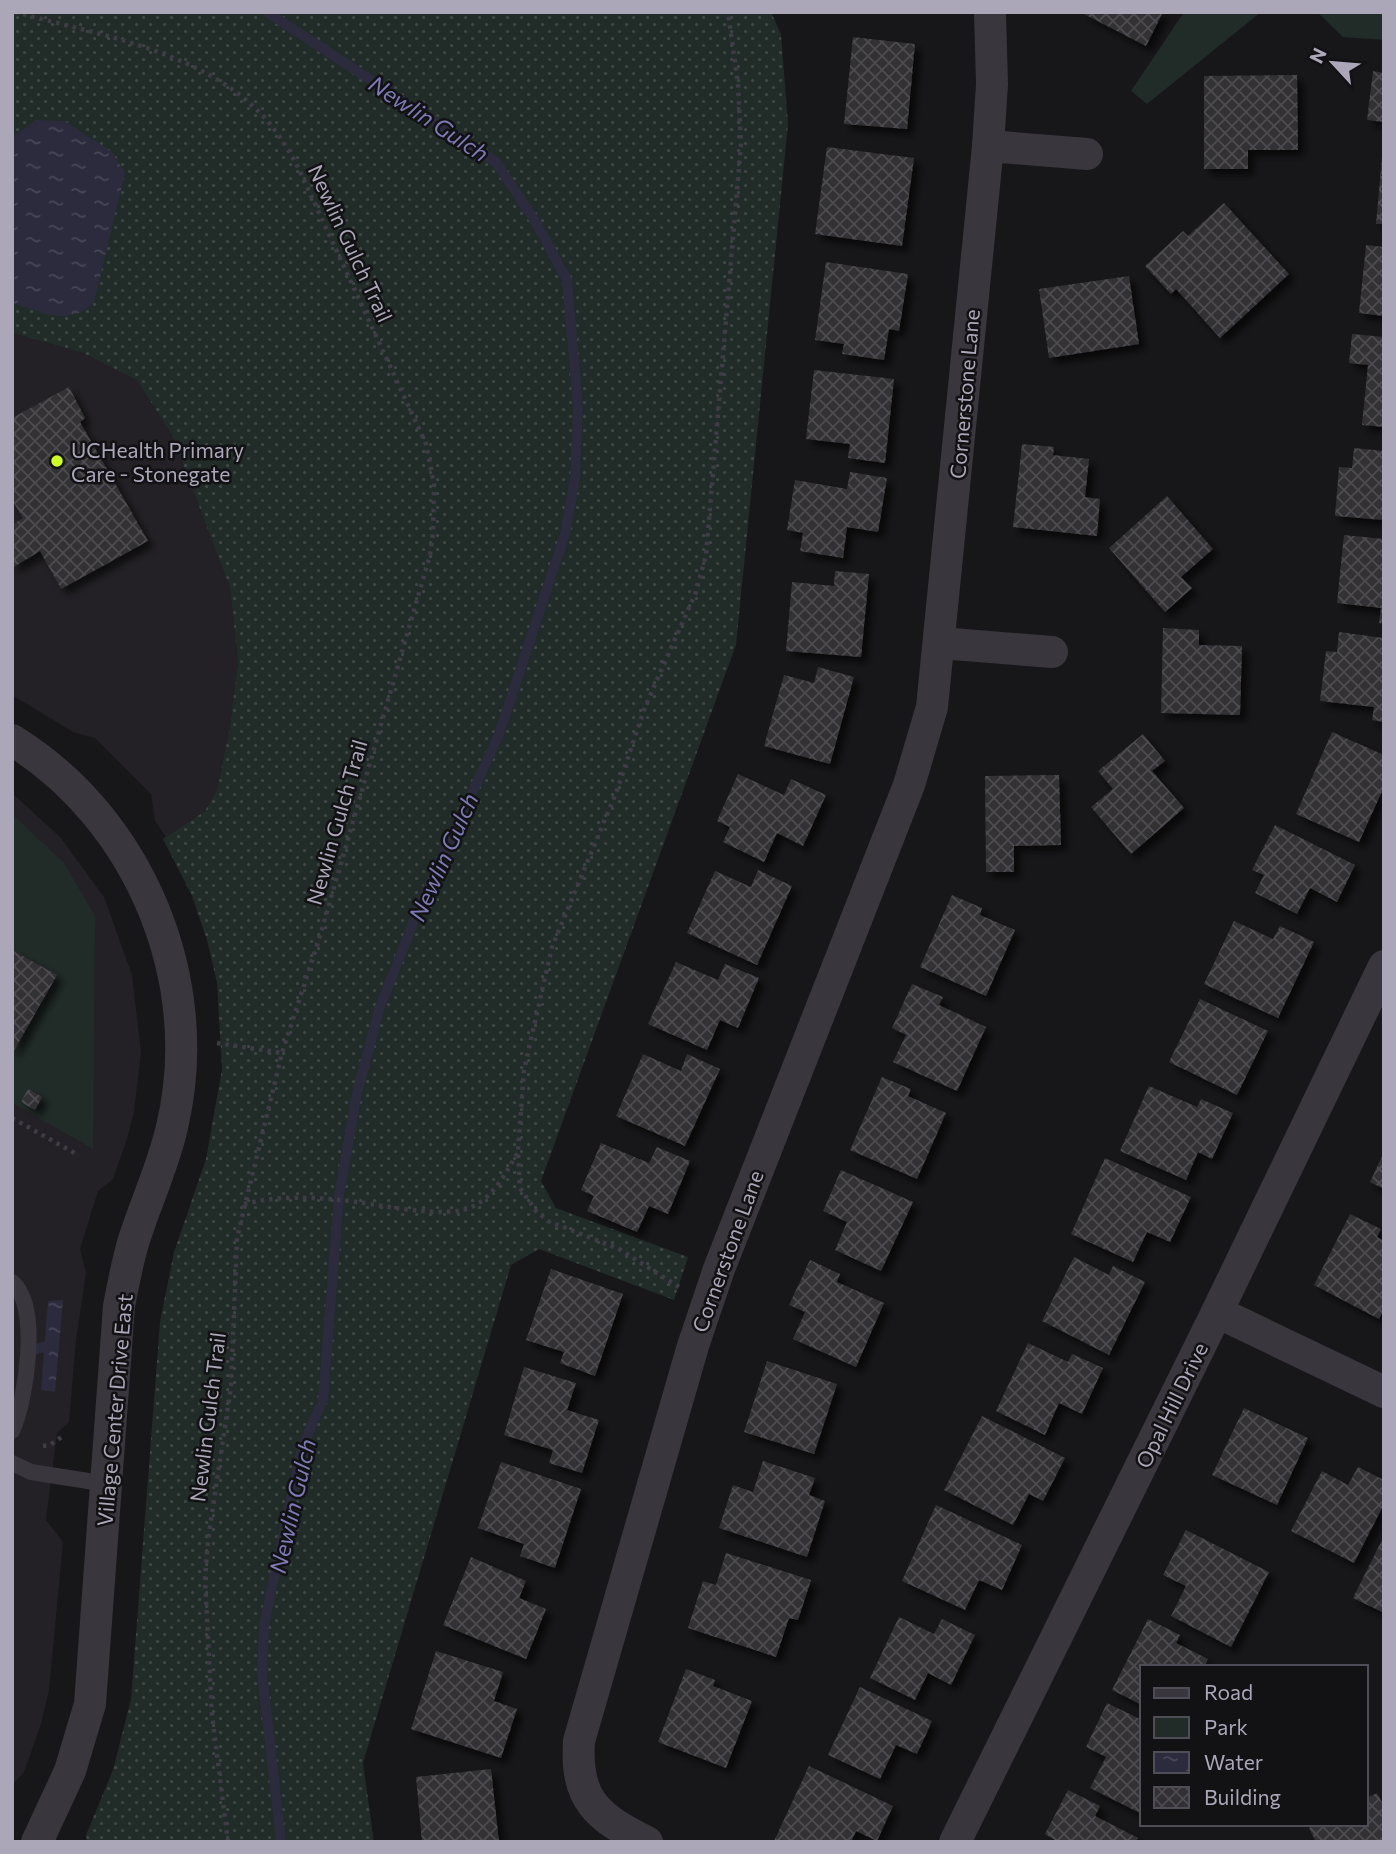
<svg xmlns="http://www.w3.org/2000/svg" width="1396" height="1854" font-family="Commissioner,sans-serif">
<style>
.built{fill:#232125}
.grass{fill:url(#grass-dots)}
.park{fill:#212b28}
.water{fill:url(#water-ripples)}
.lines{fill:none;stroke-linecap:round;stroke-linejoin:round}
.stream{stroke:#2b2b3d;stroke-width:10}
.building{fill:url(#building-cross-hatch);filter:url(#shadow)}
.path{stroke:#3e3c44;stroke-width:4.5;stroke-dasharray:3.5 5;stroke-linecap:butt}
.lane{stroke:#39363d;stroke-width:16}
.street{stroke:#39363d;stroke-width:32}
.poi-dot{fill:#cefe28;stroke:#121113;stroke-width:2.5}
.labels{text-anchor:middle;dominant-baseline:central;stroke-width:5;stroke-linejoin:round;paint-order:stroke}
.street-label{font-size:21px;fill:#aba7b9;stroke:#121113}
.poi-label{font-size:21px;fill:#aba7b9;stroke:#121113;text-anchor:start}
.water-label{font-size:23px;font-style:italic;fill:#7d7bb6;stroke:#121113}
</style>
<defs>
<pattern id="grass-dots" width="8" height="8" patternUnits="userSpaceOnUse" patternTransform="scale(1.75)"><rect width="8" height="8" fill="#212b28"/><path d="M2 2h.1M6 6h.1" fill="none" stroke="#3f4745" stroke-width="1.8" stroke-linecap="round"/></pattern>
<pattern id="water-ripples" width="26" height="14" patternUnits="userSpaceOnUse" patternTransform="scale(1.75)"><rect width="26" height="14" fill="#2b2b3d"/><path d="M2 4q2-2 4 0t4 0M15 11q2-2 4 0t4 0" fill="none" stroke="#474757"/></pattern>
<pattern id="building-cross-hatch" width="8" height="8" patternUnits="userSpaceOnUse" patternTransform="scale(1.75)"><rect width="8" height="8" fill="#323034"/><path d="M0 0l8 8M0 8l8-8" fill="none" stroke="#4d4b4f"/></pattern>
<filter id="shadow"><feDropShadow dx="6" dy="6" stdDeviation="3.5" flood-color="#0009"/></filter>
</defs>
<rect width="100%" height="100%" fill="#171618"/>
<g class="built">
<polygon points="12,333 83,353 137,379 172,435 230,588 238,662 230,726 217,790 205,811 166,837 155,821 151,794 95,738 73,732 12,695"/>
<polygon points="12,793 60,837 104,897 132,975 141,1052 134,1112 127,1139 113,1179 98,1191 80,1249 86,1273 76,1340 69,1422 57,1433 46,1520 63,1542 49,1690 41,1724 24,1772 12,1785"/>
</g>
<polygon class="grass" points="12,12 771,12 781,34 788,124 736,645 541,1181 556,1208 688,1257 674,1300 539,1249 511,1265 363,1763 374,1842 87,1842 86,1835 113,1770 131,1699 160,1322 174,1252 206,1159 222,1069 217,983 207,940 192,896 163,839 205,811 217,790 230,726 238,662 230,588 172,435 137,380 83,353 12,333"/>
<g class="park">
<polygon points="1184,12 1261,12 1147,104 1131,91"/>
<polygon points="1317,12 1384,12 1384,40 1343,37"/>
<polygon points="12,814 64,863 95,916 93,1149 12,1103 12,1054 57,975 12,950"/>
</g>
<g class="water">
<path d="M 36,120 L 65,121 L 112,152 L 125,173 L 94,302 C 69,328 43,312 12,303 L 12,137 Z"/>
<polygon points="63,1300 55,1392 41,1390 48,1301"/>
</g>
<g class="lines">
<g class="stream">
<polyline points="267,12 496,162 535,221 567,280 578,408 575,478 565,534 498,737 420,905 379,1010 357,1093 339,1195 323,1400 302,1447 264,1625 262,1673 281,1842"/>
<polyline points="37,1349 50,1345 51,1338"/>
</g>
</g>
<g class="building">
<polygon points="1080,12 1163,12 1146,46"/>
<polygon points="853,37 915,44 907,129 844,124"/>
<polygon points="1373,71 1384,73 1384,122 1367,120"/>
<polygon points="1297,75 1298,150 1248,150 1248,169 1204,169 1204,76"/>
<polygon points="827,147 914,158 902,246 815,234"/>
<polygon points="1382,157 1384,157 1384,224 1376,224"/>
<polygon points="1224,203 1289,274 1220,338 1176,289 1171,294 1145,266 1183,231 1188,236"/>
<polygon points="1366,245 1384,247 1384,316 1359,313"/>
<polygon points="826,262 908,274 899,331 889,329 884,360 842,354 844,344 815,340"/>
<polygon points="1129,276 1139,344 1049,358 1039,289"/>
<polygon points="1352,334 1384,337 1384,427 1362,425 1368,365 1349,363"/>
<polygon points="814,370 894,379 885,463 848,458 850,444 806,439"/>
<polygon points="69,387 85,418 80,422 148,541 61,589 40,551 12,568 12,525 23,518 12,500 12,418"/>
<polygon points="1022,444 1054,447 1053,455 1089,459 1085,497 1100,499 1097,536 1013,527"/>
<polygon points="1354,448 1384,451 1384,520 1335,516 1339,467 1352,468"/>
<polygon points="850,472 887,478 878,532 847,527 843,558 800,551 803,533 787,530 795,480 847,489"/>
<polygon points="1167,496 1213,549 1181,577 1192,588 1165,612 1109,548"/>
<polygon points="1344,535 1384,539 1384,624 1379,623 1381,608 1337,603"/>
<polygon points="835,571 869,574 861,657 786,651 792,582 834,586"/>
<polygon points="1163,628 1199,630 1199,645 1242,646 1240,715 1161,713"/>
<polygon points="1339,632 1384,638 1384,722 1372,720 1374,707 1320,701 1326,651 1337,652"/>
<polygon points="818,667 854,677 830,764 764,746 784,675 814,683"/>
<polygon points="1332,732 1384,755 1384,787 1359,842 1296,814"/>
<polygon points="1143,734 1165,761 1152,771 1184,808 1131,854 1091,807 1113,789 1098,771"/>
<polygon points="738,774 784,795 791,779 826,795 803,846 777,833 764,862 723,842 730,827 717,821"/>
<polygon points="1059,775 1061,845 1014,846 1014,872 986,872 985,776"/>
<polygon points="1275,825 1355,865 1337,902 1310,888 1297,914 1255,893 1264,875 1252,870"/>
<polygon points="758,870 792,886 757,965 687,933 715,871 751,887"/>
<polygon points="952,895 982,908 980,915 1015,930 986,996 920,967"/>
<polygon points="1234,921 1273,939 1280,926 1314,942 1278,1018 1204,984"/>
<polygon points="12,950 57,975 12,1054"/>
<polygon points="676,962 718,980 725,964 759,978 738,1028 720,1020 707,1050 648,1024"/>
<polygon points="912,984 943,997 939,1005 986,1027 957,1091 893,1062 906,1035 892,1028"/>
<polygon points="1200,999 1268,1031 1237,1095 1169,1062"/>
<polygon points="643,1054 681,1071 687,1054 720,1069 685,1146 616,1116"/>
<polygon points="882,1077 911,1089 908,1096 946,1113 917,1179 850,1150"/>
<polygon points="1149,1086 1197,1107 1201,1099 1233,1113 1212,1159 1198,1152 1186,1180 1120,1151"/>
<polygon points="28,1089 42,1097 35,1110 21,1102"/>
<polygon points="601,1143 649,1163 657,1147 690,1161 668,1214 649,1206 637,1232 587,1211 594,1196 581,1190"/>
<polygon points="1384,1152 1384,1189 1370,1182"/>
<polygon points="1105,1158 1191,1197 1170,1242 1147,1232 1133,1262 1071,1234"/>
<polygon points="841,1170 913,1202 881,1271 835,1250 847,1222 823,1211"/>
<polygon points="1350,1214 1381,1229 1377,1237 1384,1241 1384,1310 1379,1319 1314,1285"/>
<polygon points="1074,1257 1109,1275 1113,1266 1145,1282 1109,1355 1042,1321"/>
<polygon points="810,1260 840,1274 837,1282 884,1303 856,1367 793,1339 805,1312 789,1305"/>
<polygon points="551,1269 623,1294 595,1376 560,1363 564,1352 526,1340"/>
<polygon points="1028,1343 1068,1362 1072,1354 1103,1368 1082,1414 1059,1403 1045,1435 996,1411"/>
<polygon points="767,1361 837,1384 814,1454 744,1432"/>
<polygon points="524,1367 576,1383 567,1410 599,1420 582,1473 549,1463 553,1450 504,1435"/>
<polygon points="1244,1408 1308,1438 1277,1505 1212,1475"/>
<polygon points="982,1416 1065,1458 1043,1501 1029,1494 1013,1525 944,1490"/>
<polygon points="763,1461 815,1478 809,1495 825,1501 807,1557 719,1528 733,1485 753,1492"/>
<polygon points="501,1462 581,1489 555,1568 520,1556 524,1544 478,1528"/>
<polygon points="1358,1467 1384,1480 1384,1504 1354,1563 1291,1531 1322,1471 1348,1485"/>
<polygon points="936,1505 1022,1545 1002,1590 979,1580 965,1610 902,1581"/>
<polygon points="1186,1530 1269,1572 1231,1647 1171,1616 1186,1586 1163,1575"/>
<polygon points="1384,1536 1384,1613 1353,1598"/>
<polygon points="726,1553 811,1580 798,1620 789,1618 776,1657 688,1628 703,1581 716,1585"/>
<polygon points="471,1557 526,1581 519,1598 546,1609 526,1659 443,1625"/>
<polygon points="899,1617 934,1634 942,1619 975,1635 951,1685 928,1673 915,1700 870,1678"/>
<polygon points="1148,1619 1180,1635 1176,1643 1208,1659 1204,1667 1142,1667 1142,1705 1112,1690"/>
<polygon points="436,1651 503,1672 494,1701 517,1709 501,1758 411,1729"/>
<polygon points="686,1669 715,1680 713,1686 752,1701 726,1768 658,1742"/>
<polygon points="860,1687 932,1721 917,1754 896,1745 880,1779 828,1755"/>
<polygon points="1107,1703 1142,1720 1142,1814 1090,1788 1106,1757 1086,1747"/>
<polygon points="809,1766 893,1806 877,1841 856,1831 851,1842 774,1841"/>
<polygon points="491,1769 499,1842 422,1842 416,1777"/>
<polygon points="1068,1790 1100,1806 1095,1816 1138,1838 1136,1842 1058,1842 1045,1834"/>
<polygon points="1377,1793 1384,1806 1384,1842 1316,1842 1309,1828 1316,1824 1366,1824 1366,1798"/>
</g>
<g class="lines">
<g class="path">
<path d="M 15,12 C 95,34 197,50 258,111 C 274,126 285,145 296,163 L 426,444 L 434,484 L 433,533 L 430,555 L 320,936 L 282,1053 L 237,1238 L 231,1387 L 208,1540 L 205,1579 L 212,1715 L 228,1842"/>
<polyline points="217,1043 282,1053"/>
<polyline points="12,1118 78,1155"/>
<path d="M 244,1204 C 276,1196 308,1197 341,1200 C 374,1203 446,1221 474,1206 C 495,1195 507,1171 518,1152"/>
<polyline points="679,1287 619,1249 548,1221 536,1211 520,1188 518,1151 524,1070 552,947 616,793 645,707 696,592 706,555 741,144 738,84 728,12"/>
<polyline points="43,1446 50,1445 63,1436"/>
</g>
<g class="lane">
<path d="M 12,1282 C 41,1305 26,1401 12,1431"/>
<polyline points="12,1463 31,1472 107,1484"/>
</g>
<g class="street">
<polyline points="988,146 1087,154"/>
<polyline points="940,643 1052,652"/>
<path d="M 12,740 C 140,819 207,981 172,1127 C 163,1167 145,1204 133,1243 C 127,1264 123,1285 119,1306 L 90,1704 L 70,1771 L 37,1842"/>
<polyline points="1217,1312 1384,1392"/>
<path d="M 647,1842 C 597,1817 575,1800 579,1741 L 693,1346 L 719,1269 L 909,785 L 932,707 L 988,146 L 992,84 L 990,12"/>
<polyline points="955,1842 1217,1312 1384,966"/>
</g>
</g>
<circle class="poi-dot" cx="57" cy="461" r="7"/>
<g class="labels">
<g class="street-label">
<text transform="translate(351 243) rotate(65)">Newlin Gulch Trail</text>
<text transform="translate(964 394) rotate(-85)">Cornerstone Lane</text>
<text transform="translate(336 822) rotate(-74)">Newlin Gulch Trail</text>
<text transform="translate(727 1251) rotate(-70)">Cornerstone Lane</text>
<text transform="translate(1171 1405) rotate(-64)">Opal Hill Drive</text>
<text transform="translate(114 1410) rotate(-85)">Village Center Drive East</text>
<text transform="translate(207 1417) rotate(-83)">Newlin Gulch Trail</text>
</g>
<g class="poi-label">
<text x="71" y="449">UCHealth Primary<tspan x="71" dy="24">Care - Stonegate</tspan></text>
</g>
<g class="water-label">
<text transform="translate(429 118) rotate(33)">Newlin Gulch</text>
<text transform="translate(443 857) rotate(-66)">Newlin Gulch</text>
<text transform="translate(292 1506) rotate(-77)">Newlin Gulch</text>
</g>
</g>
<rect width="1396" height="1854" fill="none" stroke="#aba7b9" stroke-width="28"/>
<rect x="1140" y="1665" width="228" height="161" fill="#121113" stroke="#4f4d55" stroke-width="2"/>
<rect x="1154" y="1688" width="35" height="10" fill="#39363d" stroke="#4f4d55" stroke-width="2"/>
<text x="1204" y="1700" font-size="21" fill="#aba7b9">Road</text>
<rect x="1154" y="1717" width="35" height="21" fill="#212b28" stroke="#4f4d55" stroke-width="2"/>
<text x="1204" y="1735" font-size="21" fill="#aba7b9">Park</text>
<rect x="1154" y="1752" width="35" height="21" fill="url(#water-ripples)" stroke="#4f4d55" stroke-width="2"/>
<text x="1204" y="1770" font-size="21" fill="#aba7b9">Water</text>
<rect x="1154" y="1787" width="35" height="21" fill="url(#building-cross-hatch)" stroke="#4f4d55" stroke-width="2"/>
<text x="1204" y="1805" font-size="21" fill="#aba7b9">Building</text>
<g transform="translate(1333 63) rotate(296)" stroke="#121113" stroke-width="5" paint-order="stroke">
<path d="M0-5L12 26L0 18L-12 26Z" fill="#aba7b9"/>
<text y="-10" font-size="19" font-weight="bold" text-anchor="middle" fill="#aba7b9">N</text>
</g>
</svg>
